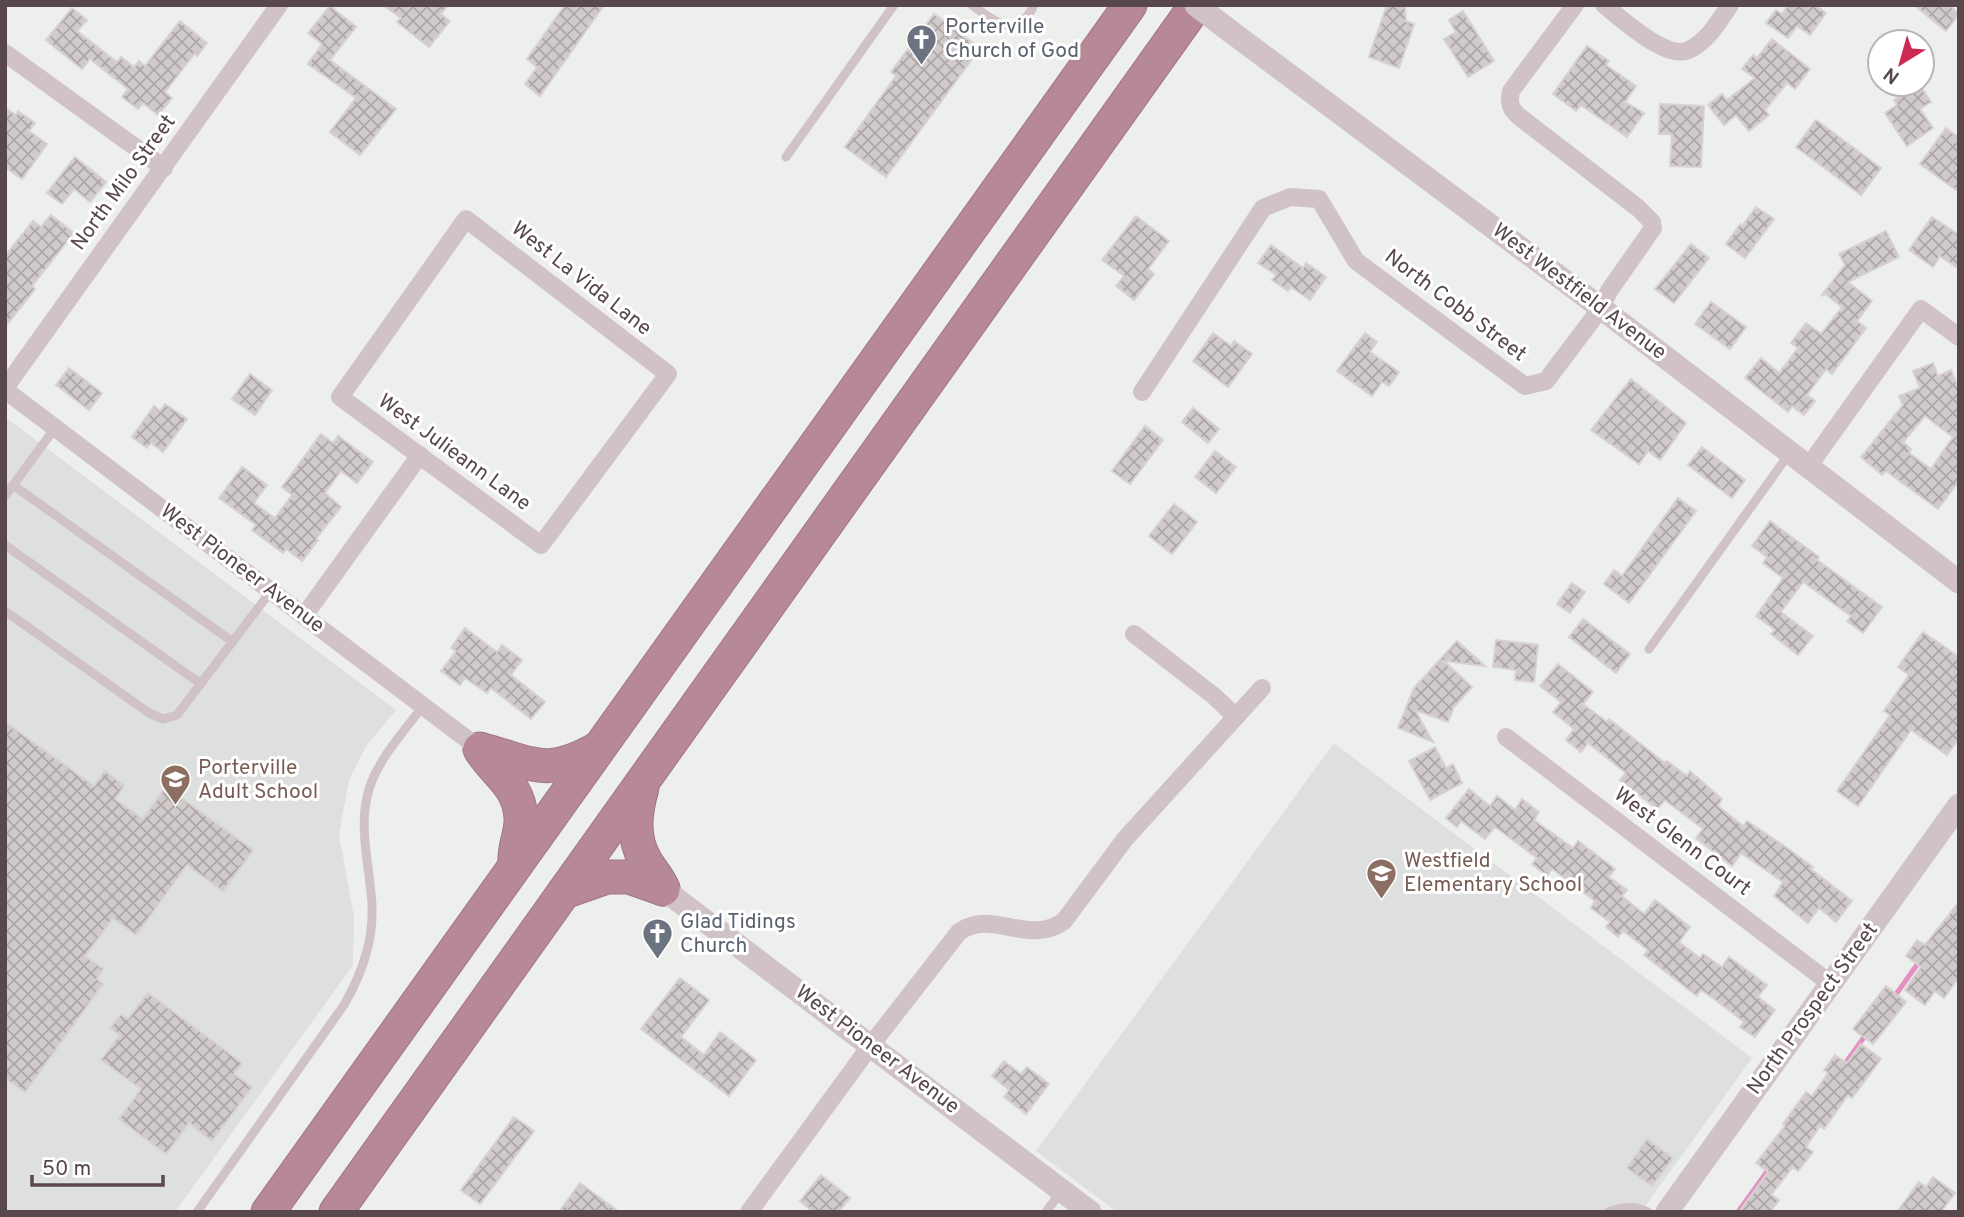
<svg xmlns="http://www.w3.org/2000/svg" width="1964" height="1217" font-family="Overpass,sans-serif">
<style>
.education{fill:#dee0df}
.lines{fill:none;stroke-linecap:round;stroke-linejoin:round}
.stream{stroke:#e390c2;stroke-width:5}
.building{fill:url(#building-cross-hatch);stroke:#d8d1d2;stroke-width:2;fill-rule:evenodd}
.motorway-casing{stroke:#a37482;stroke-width:35}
.service{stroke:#d1c2c7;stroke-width:9}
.minor{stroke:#d1c2c7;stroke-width:18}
.tertiary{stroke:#d1c2c7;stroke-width:23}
.motorway{stroke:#b78997;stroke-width:33}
.tertiary-bridge{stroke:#d1c2c7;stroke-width:23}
.labels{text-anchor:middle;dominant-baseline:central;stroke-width:6;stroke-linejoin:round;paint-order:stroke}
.worship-label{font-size:21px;fill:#5b616d;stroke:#fff;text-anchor:start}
.street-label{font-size:21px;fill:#58474d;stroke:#fff}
.education-label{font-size:21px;fill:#785e54;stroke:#fff;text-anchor:start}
</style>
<defs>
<pattern id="building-cross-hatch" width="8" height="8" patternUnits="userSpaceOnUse" patternTransform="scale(1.75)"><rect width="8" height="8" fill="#d1cacb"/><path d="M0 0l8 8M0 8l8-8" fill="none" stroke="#aca6a7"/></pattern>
</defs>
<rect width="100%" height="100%" fill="#edefed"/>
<g class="education">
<polygon points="5,417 396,710 367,745 349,780 339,835 354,917 353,965 175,1212 5,1212"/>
<polygon points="1334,743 1752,1058 1641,1212 1117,1212 1036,1151"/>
</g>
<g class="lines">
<g class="stream">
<polyline points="1892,1000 1921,959"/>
<polyline points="1842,1068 1867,1033"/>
<polyline points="1738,1212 1771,1166"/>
</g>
</g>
<g class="building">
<polygon points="383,5 448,5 441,14 450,21 429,47 397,22 401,18"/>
<polygon points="565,5 604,5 540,96 525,84 537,67 527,59"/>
<polygon points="1387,5 1405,5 1406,21 1414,24 1399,68 1369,57"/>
<polygon points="1788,5 1815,5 1826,13 1810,35 1797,26 1788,38 1766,23 1776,10 1782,14"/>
<polygon points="1914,5 1949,5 1959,14 1946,31"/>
<polygon points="330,6 356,27 330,60 396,109 360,155 330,132 356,98 308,64 322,44 308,33"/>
<polygon points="72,8 87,20 77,31 117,62 121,57 134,67 139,61 145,66 180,21 207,43 197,56 195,53 165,92 172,98 158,115 143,103 138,109 122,97 128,89 90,59 82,69 46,40"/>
<polygon points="1463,11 1494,61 1468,77 1444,39 1456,32 1449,20"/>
<polygon points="934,14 980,48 886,177 845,147 896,76 891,72"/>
<polygon points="1772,39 1810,69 1795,89 1787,83 1765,110 1769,115 1749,131 1736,115 1724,125 1708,105 1722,94 1727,100 1755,78 1742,69 1753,55 1757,58"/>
<polygon points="1587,46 1609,61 1606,65 1636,86 1625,102 1644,113 1627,137 1581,105 1576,111 1553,94"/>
<polygon points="1919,84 1931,102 1920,109 1933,128 1907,146 1885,113 1897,105 1894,100"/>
<polygon points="1660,104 1704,106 1701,167 1670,166 1672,134 1659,134"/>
<polygon points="5,108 16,115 18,111 35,123 29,131 47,144 22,179 5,167"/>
<polygon points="1816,120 1881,168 1861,195 1796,147"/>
<polygon points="1946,128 1959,138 1959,192 1920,164"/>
<polygon points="75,157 106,182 90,202 74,189 62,204 47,193"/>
<polygon points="1756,207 1774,219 1745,258 1726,244 1740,224 1742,226"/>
<polygon points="51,215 74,233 32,286 35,289 5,327 5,256 33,221 41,227"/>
<polygon points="1136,216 1169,241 1148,269 1154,274 1134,300 1116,286 1124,276 1102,260"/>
<polygon points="1932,217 1959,235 1959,269 1940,256 1933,267 1909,250"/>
<polygon points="1886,231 1899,257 1848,282 1872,301 1857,321 1866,328 1832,374 1826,369 1807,395 1815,401 1804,415 1792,406 1788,412 1745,378 1761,358 1779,373 1798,348 1791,343 1806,323 1821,334 1842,307 1825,294 1821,296 1845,265 1839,254"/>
<polygon points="1691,244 1709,258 1674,303 1655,289"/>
<polygon points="1271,245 1303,268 1306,263 1326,277 1310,300 1291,287 1288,291 1272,280 1276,275 1258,263"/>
<polygon points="1711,302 1746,327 1730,349 1695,324"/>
<polygon points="1213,333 1231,346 1234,341 1252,354 1228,387 1193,361"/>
<polygon points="1365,333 1377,342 1370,352 1399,372 1389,386 1382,382 1372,396 1337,371"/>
<path d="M 1933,363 L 1938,376 L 1951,370 L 1959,389 L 1959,481 L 1938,509 L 1886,471 L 1882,475 L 1861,457 L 1903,405 L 1899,396 L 1920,388 L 1913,371 ZM 1925,416 L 1953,437 L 1931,469 L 1909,453 L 1911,449 L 1903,442 Z"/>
<polygon points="69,368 102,393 89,410 56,385"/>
<polygon points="250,374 272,390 255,415 232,399"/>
<polygon points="1631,379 1686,423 1660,460 1648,451 1639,464 1591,430"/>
<polygon points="165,404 187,419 163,452 151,443 147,448 132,437 154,406 160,411"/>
<polygon points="1193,408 1219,429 1208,443 1182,422"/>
<polygon points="1145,426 1163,440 1130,484 1112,471"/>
<polygon points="321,434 333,443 338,436 373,462 357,483 341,471 325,493 341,507 316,539 318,540 302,561 286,549 283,553 252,530 256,525 219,498 242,467 267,485 254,503 275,518 292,495 282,487"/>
<polygon points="1702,447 1745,480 1732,498 1688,465"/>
<polygon points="1215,451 1236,467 1216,493 1195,477"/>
<polygon points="1678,498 1696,511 1629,603 1604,584 1614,570 1622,576"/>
<polygon points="1174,504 1197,522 1172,554 1149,536"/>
<polygon points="1770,521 1819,557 1817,560 1882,607 1863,633 1847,621 1851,616 1803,582 1781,612 1813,636 1798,655 1771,634 1775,630 1756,616 1783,578 1763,563 1767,557 1752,546"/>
<polygon points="1572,583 1585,592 1570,613 1557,604"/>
<polygon points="1583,619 1630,654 1616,673 1569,637"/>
<polygon points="465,628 497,652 502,645 522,660 511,675 545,702 531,719 491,688 487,693 465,678 460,685 441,671 456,651 451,648"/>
<polygon points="1923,632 1959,657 1959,738 1947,755 1911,730 1858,806 1837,791 1890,715 1884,711 1909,675 1898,667"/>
<polygon points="1496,640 1538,645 1534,682 1515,680 1516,670 1493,667"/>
<polygon points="1457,641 1485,666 1444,661 1472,687 1454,707 1448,722 1415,710 1433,742 1398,728 1414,688"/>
<polygon points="1558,664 1593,692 1583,704 1607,722 1609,719 1665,763 1667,761 1687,776 1690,771 1722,799 1718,806 1743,826 1747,821 1783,845 1813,867 1811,869 1852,901 1836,922 1819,908 1808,923 1774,896 1783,882 1741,853 1732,866 1696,838 1703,829 1665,800 1657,809 1620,780 1626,773 1588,743 1581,752 1566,740 1574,729 1553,712 1561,702 1540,686"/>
<polygon points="5,722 94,786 105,771 124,786 115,799 143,819 166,787 253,850 223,891 187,865 136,935 113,918 85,956 103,969 97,979 103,984 25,1092 5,1078"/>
<polygon points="1435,747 1446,768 1453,764 1462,783 1430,800 1409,761"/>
<polygon points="1469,789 1490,806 1497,796 1515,810 1522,799 1539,812 1534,820 1573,848 1578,841 1615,869 1609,877 1627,890 1622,896 1644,914 1655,900 1690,927 1679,942 1700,958 1703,954 1722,967 1729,957 1767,985 1758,997 1775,1010 1755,1037 1740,1027 1744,1022 1714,999 1701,990 1697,996 1644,955 1648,950 1623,931 1618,937 1606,927 1610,922 1591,908 1595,901 1552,869 1547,876 1532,864 1537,858 1495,827 1485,839 1461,821 1457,827 1446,818"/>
<polygon points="1959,902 1959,977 1944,998 1935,991 1925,1005 1905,990 1921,967 1906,956 1917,940 1925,945"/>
<polygon points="680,978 709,1000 681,1037 704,1055 720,1032 756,1060 729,1096 641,1029"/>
<polygon points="1886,986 1906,1002 1873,1044 1853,1029"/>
<polygon points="148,993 242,1063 234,1074 252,1087 212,1141 189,1123 166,1154 119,1119 141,1089 101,1060 120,1035 110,1028 121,1014 128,1019"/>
<polygon points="1861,1044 1881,1059 1852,1098 1848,1095 1824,1129 1820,1126 1806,1147 1813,1152 1798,1171 1793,1167 1771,1195 1779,1200 1770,1212 1739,1212 1768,1172 1756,1163 1785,1126 1783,1124 1806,1092 1812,1096 1828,1073 1824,1070 1835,1055 1847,1063"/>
<polygon points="1004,1061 1021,1074 1027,1067 1049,1084 1026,1114 1004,1097 1009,1090 992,1076"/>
<polygon points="514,1117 534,1131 480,1204 461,1190"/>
<polygon points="1647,1139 1673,1158 1652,1186 1627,1168"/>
<polygon points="821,1175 850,1198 838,1212 813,1212 800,1201"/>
<polygon points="1933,1177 1955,1193 1941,1212 1897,1212 1919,1182 1926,1187"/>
<polygon points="580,1183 619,1212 559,1212"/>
</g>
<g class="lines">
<defs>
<g id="motorway">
<path d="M 480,749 C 496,775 519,784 521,818 C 522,833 514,846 515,861"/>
<path d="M 482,750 C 534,763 545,778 597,749"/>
<path d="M 642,788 C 635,812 632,837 645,860 C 651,871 659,878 663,889"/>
<polyline points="564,892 607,877 629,877 663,889"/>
<polyline points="268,1212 1130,5"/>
<polyline points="336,1212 1196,5"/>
</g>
</defs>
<use href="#motorway" class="motorway-casing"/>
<g class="service">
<path d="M 972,5 C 994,21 1017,41 1034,5"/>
<polyline points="786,157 894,5"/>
<polyline points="13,485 233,642"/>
<polyline points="5,496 55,428"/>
<polyline points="5,545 201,684"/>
<polyline points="5,611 149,713 163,719 177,715 271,591"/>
<polyline points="1649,649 1789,454"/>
<path d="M 197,1212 L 344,1005 C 364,970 376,934 371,893 C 368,861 360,829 367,797 C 374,763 403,733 423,706"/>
<polyline points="1046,1212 1062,1190"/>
<path d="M 1608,1212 C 1621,1207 1635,1205 1648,1212"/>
</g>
<g class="minor">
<path d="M 1604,5 C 1622,19 1667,61 1689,50 C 1708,41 1719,21 1730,5"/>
<polyline points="5,53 164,168"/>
<polygon points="466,219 668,374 541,545 340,397"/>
<polyline points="5,388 279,5"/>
<polyline points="5,390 480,749"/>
<path d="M 1142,392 L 1263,208 L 1290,197 L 1319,199 L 1356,261 L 1525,386 L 1546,381 L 1601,308 L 1609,291 L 1653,228 L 1652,222 L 1638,208 L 1521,118 C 1511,110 1508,104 1511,91 L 1575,5"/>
<polyline points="1808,467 1921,309 1959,337"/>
<polyline points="304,616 420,455"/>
<polyline points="1134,634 1214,696 1236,717"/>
<polyline points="1506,737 1831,984"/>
<path d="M 749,1212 L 871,1045 L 959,932 C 992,908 1029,947 1064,921 L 1125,839 L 1262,688"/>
</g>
<g class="tertiary">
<polyline points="1230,31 1601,308 1959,582"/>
<polyline points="663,889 1090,1212"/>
<polyline points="1667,1212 1959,805"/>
</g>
<use href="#motorway" class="motorway"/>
<polyline class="tertiary-bridge" points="1196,5 1230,31"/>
</g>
<defs>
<symbol id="church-pin" viewBox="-11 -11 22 30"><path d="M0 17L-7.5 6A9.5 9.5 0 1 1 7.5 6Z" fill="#6b7280" stroke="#fff"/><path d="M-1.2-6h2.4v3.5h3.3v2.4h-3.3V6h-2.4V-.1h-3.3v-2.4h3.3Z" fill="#fff"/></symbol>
<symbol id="school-pin" viewBox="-11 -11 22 30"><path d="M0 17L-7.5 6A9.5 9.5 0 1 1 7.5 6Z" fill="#8d6e63" stroke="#fff"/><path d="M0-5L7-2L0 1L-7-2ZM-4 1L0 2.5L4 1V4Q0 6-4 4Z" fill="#fff"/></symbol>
</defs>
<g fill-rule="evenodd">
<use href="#church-pin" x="904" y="22" width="35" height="47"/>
<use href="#school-pin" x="158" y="762" width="35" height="47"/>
<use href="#school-pin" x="1364" y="856" width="35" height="47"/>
<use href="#church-pin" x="640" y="916" width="35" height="47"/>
</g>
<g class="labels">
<g class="worship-label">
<text x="945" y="27">Porterville<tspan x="945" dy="24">Church of God</tspan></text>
<text x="680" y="922">Glad Tidings<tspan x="680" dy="24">Church</tspan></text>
</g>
<g class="street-label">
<text transform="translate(124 183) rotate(-54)">North Milo Street</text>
<text transform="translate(581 279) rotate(38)">West La Vida Lane</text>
<text transform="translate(1579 292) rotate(37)">West Westfield Avenue</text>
<text transform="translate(1455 306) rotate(37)">North Cobb Street</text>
<text transform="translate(454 453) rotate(36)">West Julieann Lane</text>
<text transform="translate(242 569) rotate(37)">West Pioneer Avenue</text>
<text transform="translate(1682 842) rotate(37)">West Glenn Court</text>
<text transform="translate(1813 1009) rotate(-54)">North Prospect Street</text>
<text transform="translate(877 1050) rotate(37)">West Pioneer Avenue</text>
</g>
<g class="education-label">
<text x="198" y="768">Porterville<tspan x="198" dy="24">Adult School</tspan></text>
<text x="1404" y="861">Westfield<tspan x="1404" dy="24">Elementary School</tspan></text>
</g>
</g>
<rect width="1964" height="1217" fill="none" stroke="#58474d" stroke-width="14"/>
<g transform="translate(1901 63) rotate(217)"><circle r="33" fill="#ffffff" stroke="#bcb5b8" stroke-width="2"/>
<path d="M0-5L12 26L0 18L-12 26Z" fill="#cd2a53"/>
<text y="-10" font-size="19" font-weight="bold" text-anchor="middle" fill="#58474d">N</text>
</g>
<path d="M32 1175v10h131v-10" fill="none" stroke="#58474d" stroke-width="3.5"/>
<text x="42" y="1175" font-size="21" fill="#58474d" stroke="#ffffff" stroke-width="5" paint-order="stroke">50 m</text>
</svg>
